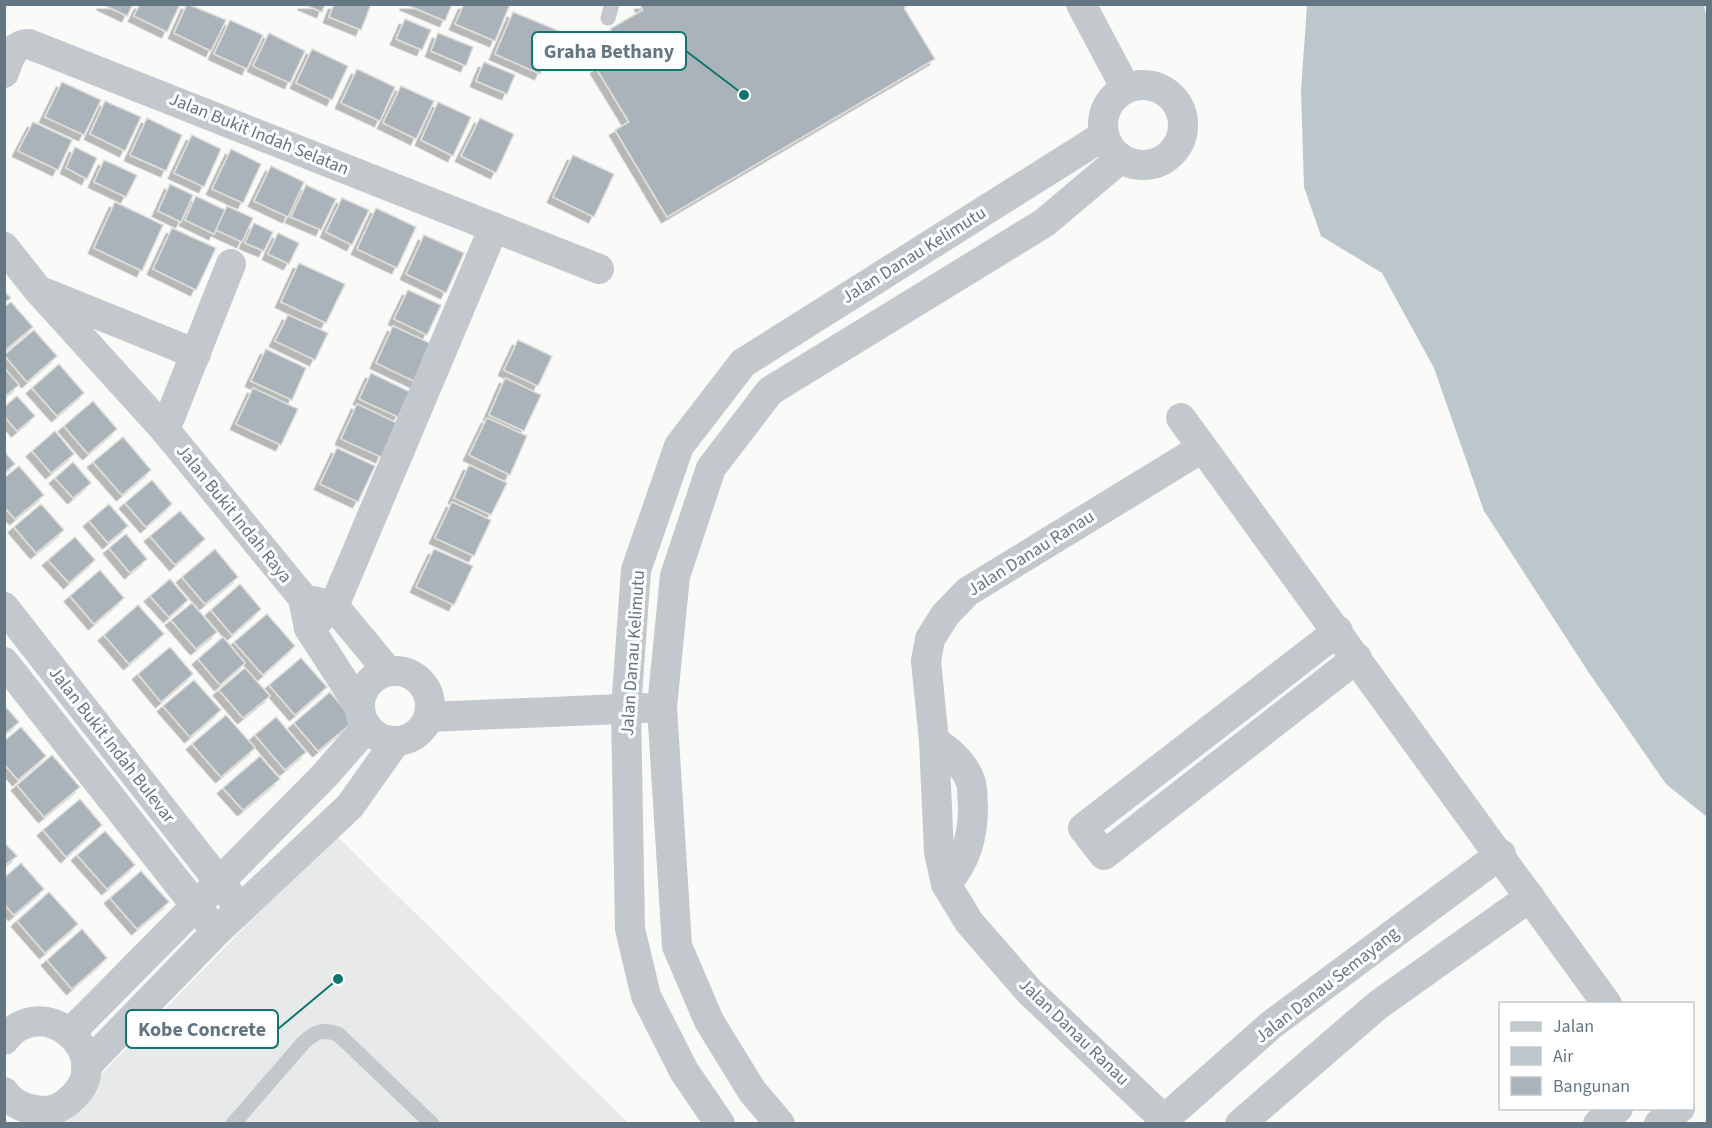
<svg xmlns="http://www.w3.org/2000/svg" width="1712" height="1128" font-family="'Source Sans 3',sans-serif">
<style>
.built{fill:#e8e9e9}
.water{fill:#bbc7cb}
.building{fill:#aab3b9;stroke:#dcdcda;stroke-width:1.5;filter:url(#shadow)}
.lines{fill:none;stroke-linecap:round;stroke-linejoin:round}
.service{stroke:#c3c8cc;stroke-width:15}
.minor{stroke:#c3c8cc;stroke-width:30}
.labels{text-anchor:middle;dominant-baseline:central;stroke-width:6;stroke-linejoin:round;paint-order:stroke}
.street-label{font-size:18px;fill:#657683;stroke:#fff}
.leader{fill:none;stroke:#0f766e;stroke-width:2}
.callout-dot{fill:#0f766e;stroke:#fff;stroke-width:2}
.callout{fill:#fff;stroke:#0f766e;stroke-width:2}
.callout-label{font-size:20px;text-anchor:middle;font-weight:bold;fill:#657683}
</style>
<defs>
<filter id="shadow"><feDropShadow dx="-5.5" dy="5.5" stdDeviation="0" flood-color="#0004"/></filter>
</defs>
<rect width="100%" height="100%" fill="#fafaf8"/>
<polygon class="built" points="335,834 628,1123 53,1124"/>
<polygon class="water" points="1307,5 1704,5 1708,25 1707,817 1666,784 1589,673 1484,511 1434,368 1382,273 1321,236 1304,187 1301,91"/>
<g class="building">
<polygon points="102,4 133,4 127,16"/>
<polygon points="140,4 180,4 167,32 134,16"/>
<polygon points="187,4 226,20 211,51 174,33"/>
<polygon points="303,4 325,4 322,12"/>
<polygon points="334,4 371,4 361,30 329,17"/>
<polygon points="405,4 452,4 445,21"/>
<polygon points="464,4 510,4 495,41 455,24"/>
<polygon points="640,4 909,4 904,8 935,59 667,217 615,130 629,122 596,68 624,52 610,29 643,10"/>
<polygon points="513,12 559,31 540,74 495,54"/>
<polygon points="405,19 431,30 422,50 396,39"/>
<polygon points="230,20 263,35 247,69 214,54"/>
<polygon points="269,33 305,51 290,83 253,66"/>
<polygon points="438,33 473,47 466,66 431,51"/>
<polygon points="312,49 348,66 332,100 296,83"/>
<polygon points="484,62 515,75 507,94 476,81"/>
<polygon points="357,69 395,87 380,121 341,103"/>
<polygon points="62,82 101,100 84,135 45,117"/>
<polygon points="401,86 434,101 416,139 383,123"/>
<polygon points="105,101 141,117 125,151 90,134"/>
<polygon points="438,102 471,117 453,156 421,140"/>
<polygon points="147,118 182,135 166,171 130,155"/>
<polygon points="480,118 514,134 496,173 461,156"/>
<polygon points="33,122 72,140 58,170 18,151"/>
<polygon points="192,135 221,149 204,187 174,173"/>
<polygon points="75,147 97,158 87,179 66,168"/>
<polygon points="231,149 261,164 243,203 212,189"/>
<polygon points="573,155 614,174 594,217 553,197"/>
<polygon points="104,160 137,175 126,197 94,182"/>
<polygon points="271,166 304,182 288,217 254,201"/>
<polygon points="170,184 193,195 181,222 158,211"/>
<polygon points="306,185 336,199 321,230 291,217"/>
<polygon points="196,196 225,210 214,234 185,220"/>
<polygon points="342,198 369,210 352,245 326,232"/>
<polygon points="115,202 163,225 142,271 94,248"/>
<polygon points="227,206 253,218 242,242 216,230"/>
<polygon points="376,208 416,227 397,268 357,249"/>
<polygon points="254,223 273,232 264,251 245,243"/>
<polygon points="172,228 216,248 196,290 153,269"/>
<polygon points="278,233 299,243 289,264 268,254"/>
<polygon points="424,235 464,253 446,293 406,274"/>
<polygon points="299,263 345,284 326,323 281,302"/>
<polygon points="408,290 441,305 427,335 394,319"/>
<polygon points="4,291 11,298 4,303"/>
<polygon points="11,302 33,327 4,351 4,307"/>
<polygon points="288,315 328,333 315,360 275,341"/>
<polygon points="393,326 434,345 416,382 376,363"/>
<polygon points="34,330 57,356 27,382 4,355"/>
<polygon points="518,340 552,356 538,386 504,370"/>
<polygon points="266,349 306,368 292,400 251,381"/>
<polygon points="59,364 84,393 57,416 32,388"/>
<polygon points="4,368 19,385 4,397"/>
<polygon points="371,373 410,392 398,417 359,399"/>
<polygon points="505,378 541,395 524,431 489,415"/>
<polygon points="253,388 298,409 281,445 236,424"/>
<polygon points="17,396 35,416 17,431 4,416 4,407"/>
<polygon points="93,401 117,429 88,454 64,426"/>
<polygon points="357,404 397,423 381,457 341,439"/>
<polygon points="487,418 527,436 510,475 469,455"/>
<polygon points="55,431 74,454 51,473 32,451"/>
<polygon points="123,437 151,470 122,495 93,462"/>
<polygon points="337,448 375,466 358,502 320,484"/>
<polygon points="4,451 15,464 4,473"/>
<polygon points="73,462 91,483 73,498 55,478"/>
<polygon points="469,465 507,483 491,515 454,498"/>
<polygon points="19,466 44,495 15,519 4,507 4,478"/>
<polygon points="152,480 172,504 146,527 125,503"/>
<polygon points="452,502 491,520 474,556 435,538"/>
<polygon points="41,504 64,530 36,553 14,527"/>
<polygon points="109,504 128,526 108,543 89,521"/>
<polygon points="180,511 205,539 175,565 150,536"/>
<polygon points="126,534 147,559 130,573 109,548"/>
<polygon points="75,537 95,560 69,583 48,560"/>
<polygon points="215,549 238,577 205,604 182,577"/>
<polygon points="434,549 473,566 454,605 416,587"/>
<polygon points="100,570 124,598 94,624 70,596"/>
<polygon points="170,579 188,600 169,617 150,596"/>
<polygon points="240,584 261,609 232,635 211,610"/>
<polygon points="192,603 217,632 196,649 171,620"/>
<polygon points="138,605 164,634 129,664 104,635"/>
<polygon points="267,614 295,646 263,675 234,642"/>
<polygon points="223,637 245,663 220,685 198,659"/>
<polygon points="170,647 193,674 161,702 138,674"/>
<polygon points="301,658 327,687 295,715 269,685"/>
<polygon points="245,668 270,696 243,718 219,690"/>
<polygon points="194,680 221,710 190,737 163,706"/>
<polygon points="330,692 354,721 318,751 294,723"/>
<polygon points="4,705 19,722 4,735"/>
<polygon points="226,715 255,748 221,777 192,744"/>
<polygon points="276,717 306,752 285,770 255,735"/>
<polygon points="21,727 46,756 18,780 4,764 4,741"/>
<polygon points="52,755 80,787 44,817 17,785"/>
<polygon points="260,756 280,779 243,810 223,788"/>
<polygon points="80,799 102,825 66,857 43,830"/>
<polygon points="105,831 135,865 107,889 77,855"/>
<polygon points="4,842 17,856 4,866"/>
<polygon points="21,863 44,889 14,915 4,904 4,878"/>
<polygon points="141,871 169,902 137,929 110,898"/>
<polygon points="49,892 78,924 45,953 17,921"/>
<polygon points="82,929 107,958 72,989 47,960"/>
</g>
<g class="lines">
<g class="service">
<polyline points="608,18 612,4"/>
<path d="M 233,1124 L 304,1042 C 316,1031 323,1029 338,1034 L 432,1124"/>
</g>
<g class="minor">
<polyline points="1081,4 1125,87"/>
<path d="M 4,73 C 10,58 12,44 29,44 L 599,269"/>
<circle cx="1143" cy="125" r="40"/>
<polyline points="4,247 38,290 165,430 303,598 309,628 360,707"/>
<polyline points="45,293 196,354"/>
<polyline points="1181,418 1607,1004"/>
<polyline points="165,430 231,264"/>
<polyline points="314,601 334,606 388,671"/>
<polyline points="4,607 232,898"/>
<polyline points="309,628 334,606 494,227"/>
<polyline points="1338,631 1083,828 1104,855 1357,658"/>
<polyline points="4,662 207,920"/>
<circle cx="395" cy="706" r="35"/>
<polyline points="429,717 644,708"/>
<path d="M 934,741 C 950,751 965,764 971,783 C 973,790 972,799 973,806 C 973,837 966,862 946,884"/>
<polyline points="71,1032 325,775 367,727"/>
<path d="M 4,1040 C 44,988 117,1056 73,1097 C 65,1105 55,1111 44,1111 C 28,1110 14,1106 4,1092"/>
<polyline points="86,1066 217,931 350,806 396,741"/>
<polyline points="720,1124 684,1071 646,996 630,929 626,709 636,570 679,446 743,363 1103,136"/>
<polyline points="780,1124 752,1091 709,1021 677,946 662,707 675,576 711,468 770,391 1044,223 1120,159"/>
<polyline points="1159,1124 1271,1025 1501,854"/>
<polyline points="1169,1124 1029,991 969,922 946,884 939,852 934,741 926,661 930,639 945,615 967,592 1202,448"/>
<polyline points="1240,1124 1378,1005 1530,897"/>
<polyline points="1598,1124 1618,1108"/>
<polyline points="1659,1124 1680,1108"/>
</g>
</g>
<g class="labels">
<g class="street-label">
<text transform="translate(259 134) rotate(22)">Jalan Bukit Indah Selatan</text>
<text transform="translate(914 255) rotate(-32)">Jalan Danau Kelimutu</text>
<text transform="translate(234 514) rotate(51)">Jalan Bukit Indah Raya</text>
<text transform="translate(1031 553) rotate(-32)">Jalan Danau Ranau</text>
<text transform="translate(633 653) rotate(-86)">Jalan Danau Kelimutu</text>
<text transform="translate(112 745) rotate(52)">Jalan Bukit Indah Bulevar</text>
<text transform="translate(1327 985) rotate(-38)">Jalan Danau Semayang</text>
<text transform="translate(1074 1032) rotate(44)">Jalan Danau Ranau</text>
</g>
</g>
<path class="leader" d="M744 95L686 51M338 979L278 1029"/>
<g class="callout-dot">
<circle cx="744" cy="95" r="6"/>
<circle cx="338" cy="979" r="6"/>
</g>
<g class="callout">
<rect x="532" y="32" width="154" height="38" rx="6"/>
<rect x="126" y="1010" width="152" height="38" rx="6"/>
</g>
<g class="callout-label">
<text x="609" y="58">Graha Bethany</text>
<text x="202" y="1036">Kobe Concrete</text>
</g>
<rect width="1712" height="1128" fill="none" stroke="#657683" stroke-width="12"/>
<rect x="1499" y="1002" width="195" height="108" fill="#ffffff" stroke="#c1c8cd" stroke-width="1.5"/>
<rect x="1511" y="1022" width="30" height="9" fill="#c3c8cc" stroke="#c1c8cd" stroke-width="1.5"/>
<text x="1553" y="1032" font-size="18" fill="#657683">Jalan</text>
<rect x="1511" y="1047" width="30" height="18" fill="#bbc7cb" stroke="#c1c8cd" stroke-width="1.5"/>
<text x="1553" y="1062" font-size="18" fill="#657683">Air</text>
<rect x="1511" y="1077" width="30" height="18" fill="#aab3b9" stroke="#c1c8cd" stroke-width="1.5"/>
<text x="1553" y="1092" font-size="18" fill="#657683">Bangunan</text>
</svg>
